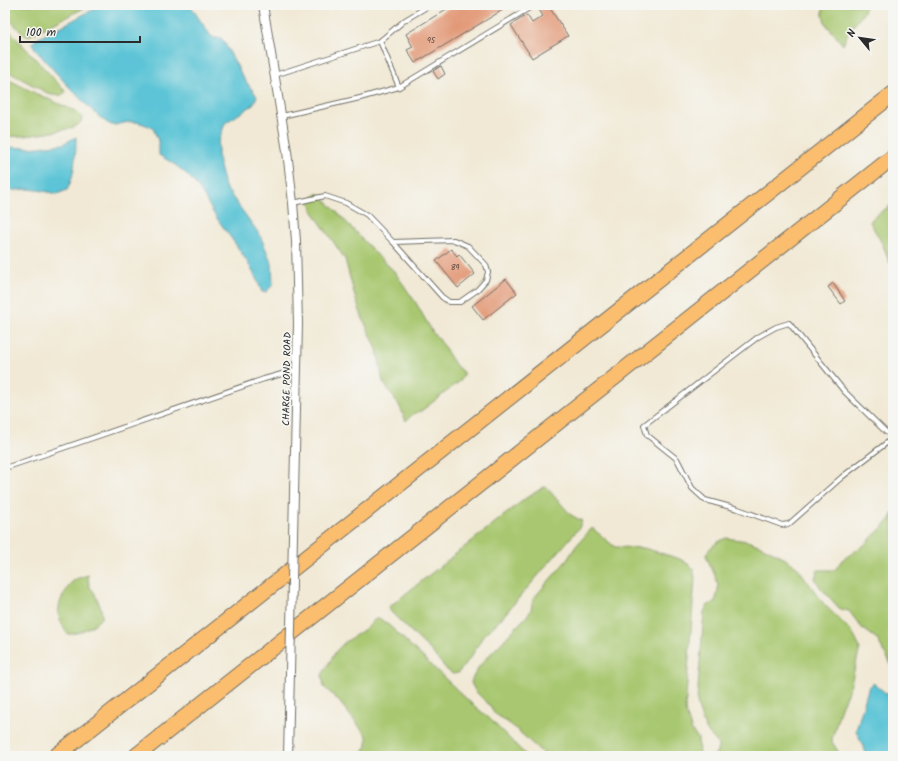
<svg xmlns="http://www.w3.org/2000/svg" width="898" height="761" font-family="Kalam,sans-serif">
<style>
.green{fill:#a8c76f;stroke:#6a794d}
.water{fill:#5bc4d6;stroke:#437880}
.building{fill:#e29977}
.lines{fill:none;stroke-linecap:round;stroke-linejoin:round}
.lane-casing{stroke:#706e66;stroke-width:6}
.street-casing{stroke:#706e66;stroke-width:10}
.highway-casing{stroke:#706e66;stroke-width:17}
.lane{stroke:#fff;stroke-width:4}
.street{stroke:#fff;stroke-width:8}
.highway{stroke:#fbbd6e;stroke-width:15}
.street-bridge-casing{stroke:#706e66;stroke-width:10;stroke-linecap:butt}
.street-bridge{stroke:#fff;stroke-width:8}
.labels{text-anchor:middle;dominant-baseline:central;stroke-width:3.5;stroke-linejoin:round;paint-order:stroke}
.number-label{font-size:8px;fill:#59463e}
.street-label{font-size:10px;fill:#2b2b2b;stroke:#f6f6f2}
</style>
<rect width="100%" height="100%" fill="#f6f6f2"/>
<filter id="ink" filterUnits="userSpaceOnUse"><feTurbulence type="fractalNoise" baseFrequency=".025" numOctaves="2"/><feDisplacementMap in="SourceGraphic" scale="8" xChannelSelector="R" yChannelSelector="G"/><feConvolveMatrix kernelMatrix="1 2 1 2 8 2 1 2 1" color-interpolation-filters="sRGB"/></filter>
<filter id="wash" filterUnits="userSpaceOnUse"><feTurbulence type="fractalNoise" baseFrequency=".012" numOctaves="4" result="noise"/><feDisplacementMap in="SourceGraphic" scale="16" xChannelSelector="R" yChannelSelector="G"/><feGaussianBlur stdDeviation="0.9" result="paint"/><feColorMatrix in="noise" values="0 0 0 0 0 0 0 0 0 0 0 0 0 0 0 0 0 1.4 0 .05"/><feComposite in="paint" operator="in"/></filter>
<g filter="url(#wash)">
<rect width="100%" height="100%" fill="#f1e9d5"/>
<g class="green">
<polygon points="5,5 90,5 31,35 26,36 20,31 5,14"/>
<polygon points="823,5 865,5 864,12 848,33 843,45 825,23 823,15"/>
<path d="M 5,26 L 66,92 C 61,96 58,96 51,95 L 5,70 Z"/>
<path d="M 5,78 L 33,92 L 77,112 L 82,117 L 81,122 C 79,124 77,126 74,127 C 57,132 22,138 5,136 Z"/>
<polygon points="319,193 378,256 394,271 416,303 433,333 439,339 456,366 463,372 464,375 459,382 421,411 413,414 406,421 399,405 383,382 377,349 363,319 355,297 345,259 313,212 310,203 311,198"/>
<path d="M 893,204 L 893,265 L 889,262 L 883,245 L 870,222 C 872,217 887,208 893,204 Z"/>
<polygon points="544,487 546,487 571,515 582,521 579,528 499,621 483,636 471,657 458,673 453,674 447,670 432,652 391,612 389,607 526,498"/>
<polygon points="893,513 893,668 877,639 862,628 849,611 840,609 820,587 815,578 818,570 835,570 842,560 863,546 888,522"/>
<polygon points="592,528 615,547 644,548 680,559 688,564 693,569 695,578 694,590 685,710 692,731 698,739 699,756 546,756 514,727 503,719 494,713 491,707 476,692 471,683 472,679 480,665 526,617 531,610 533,599 567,560 576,546"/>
<path d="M 726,538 L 747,541 L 761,546 L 781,556 L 798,568 L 823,603 L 852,632 L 860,648 L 850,687 L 841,707 L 832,739 L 832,742 L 841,756 L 714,756 C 716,753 718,750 718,747 C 719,742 712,738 709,734 C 703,725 699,712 697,701 L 704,612 L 708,605 L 715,602 C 716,598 718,593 718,589 C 719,580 709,565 706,555 C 710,546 717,542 726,538 Z"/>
<path d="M 88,575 L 89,586 L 94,592 L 101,608 L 102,617 C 96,625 78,635 68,634 C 57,619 55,607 66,591 C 68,588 70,583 73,581 C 76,578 83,577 88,575 Z"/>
<polygon points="379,618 391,627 472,704 489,718 527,756 361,756 367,746 367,736 337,699 324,687 322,675 336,651 344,643 365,629 374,620"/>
</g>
<g class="water">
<path d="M 102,5 L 190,5 L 210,35 L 214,38 L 221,38 L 224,42 L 244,79 L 257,96 L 253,105 L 225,123 L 218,144 L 218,158 L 225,187 L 260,235 L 272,264 L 273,285 L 266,292 L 262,292 C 251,262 234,243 216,217 C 208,205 202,191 193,181 C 183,169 171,162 159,155 L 159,143 L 153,128 C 142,123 135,120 124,123 C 120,123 115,126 112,125 C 101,124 46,62 36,50 L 32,43 L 37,39 Z"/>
<path d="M 76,137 C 76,151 75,177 67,190 L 57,194 L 44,191 L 29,189 L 5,191 L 5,147 L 30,148 L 63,144 Z"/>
<polygon points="873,683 887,694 893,705 893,756 869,756 867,755 856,730 869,686"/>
</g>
<g id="blocks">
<g class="building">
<polygon points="453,5 511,5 415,63 407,50 413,47 406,34"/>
<polygon points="542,5 548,5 568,36 532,58 511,25 527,15 532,23 543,16 538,8"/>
<polygon points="441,66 445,74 438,79 433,71"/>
<polygon points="451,249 457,256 459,254 475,274 458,288 436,261"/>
<polygon points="506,279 517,293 483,320 472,306"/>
<polygon points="833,283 845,301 841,304 828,287"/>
</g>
</g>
</g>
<g filter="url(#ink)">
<use href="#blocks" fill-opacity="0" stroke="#706e66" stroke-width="1"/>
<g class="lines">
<defs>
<g id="lane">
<polyline points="380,41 405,20 430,5"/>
<polyline points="275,75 380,41 399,87 360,98 282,116"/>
<polyline points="399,87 531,7 530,5"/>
<polyline points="293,203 325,196 346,203 367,215 393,242 442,297 449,302 460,302 477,290 486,280 488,272 486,265 468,246 454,240 393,242"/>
<polyline points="893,436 886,432 844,391 789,323 776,327 758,337 644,425 647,435 677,459 692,488 705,500 738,509 782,525 789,524 842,477 893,438"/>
<polyline points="5,468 264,379 296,370"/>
</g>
<g id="street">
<polyline points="263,5 287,151 293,203 296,241 298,324 293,536"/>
<polyline points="288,756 290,672"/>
</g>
<g id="highway">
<polyline points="56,756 893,94"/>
<polyline points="136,756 893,157"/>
</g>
</defs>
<use href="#lane" class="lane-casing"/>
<use href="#street" class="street-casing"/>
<use href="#highway" class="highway-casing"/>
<use href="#lane" class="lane"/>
<use href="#street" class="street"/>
<use href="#highway" class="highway"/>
<defs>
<polyline id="street-bridge" points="290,672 293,536"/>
</defs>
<use href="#street-bridge" class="street-bridge-casing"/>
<use href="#street-bridge" class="street-bridge"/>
</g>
</g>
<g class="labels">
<g class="number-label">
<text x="431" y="40">95</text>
<text x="455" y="267">89</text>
</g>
<g class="street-label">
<text transform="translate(287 379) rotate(-89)">CHARGE POND ROAD</text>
</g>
</g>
<rect width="898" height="761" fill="none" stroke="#f6f6f2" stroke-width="20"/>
<g transform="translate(860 38) rotate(299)" stroke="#f6f6f2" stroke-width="3" paint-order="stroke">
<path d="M0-3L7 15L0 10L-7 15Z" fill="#2b2b2b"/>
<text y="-6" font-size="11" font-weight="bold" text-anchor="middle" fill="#2b2b2b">N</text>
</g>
<path d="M20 36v6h120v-6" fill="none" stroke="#2b2b2b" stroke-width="2"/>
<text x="26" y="36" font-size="12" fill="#2b2b2b" stroke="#f6f6f2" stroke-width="3" paint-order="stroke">100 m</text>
</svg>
